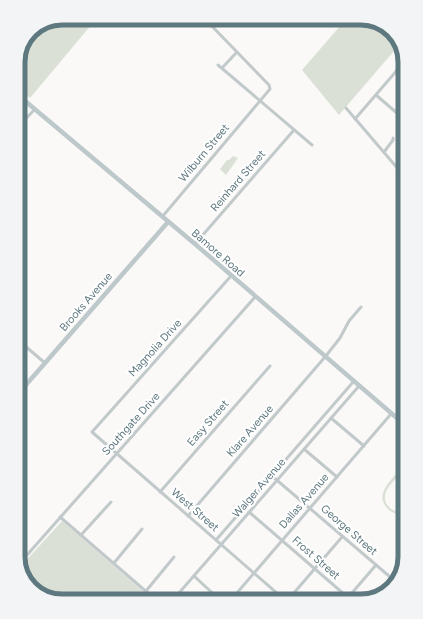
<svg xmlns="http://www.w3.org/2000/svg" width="423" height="619" font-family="Figtree,sans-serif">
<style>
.green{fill:#dbe0d6}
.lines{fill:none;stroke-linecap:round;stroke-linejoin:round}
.street{stroke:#c2c9cb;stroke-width:3}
.secondary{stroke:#bdc8cb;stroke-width:4.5}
.labels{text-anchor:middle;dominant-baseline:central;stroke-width:4;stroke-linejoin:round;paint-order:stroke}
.street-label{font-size:11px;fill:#5e787f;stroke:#fff}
.rim{fill:none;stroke:#5e787f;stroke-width:5}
</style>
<rect width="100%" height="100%" fill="#faf9f7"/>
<g class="green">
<polygon points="62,18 97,18 30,98 18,87 18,59 33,29"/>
<path d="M 347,18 C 366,18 380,19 393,34 C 396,37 399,40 400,44 L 339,115 L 302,70 Z"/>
<polygon points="233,156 238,158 226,175 220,169 227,160 229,160"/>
<path d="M 405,465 L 405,469 C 397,478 375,495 390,508 C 394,512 400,512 405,510 L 405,513 C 398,514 392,514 387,508 C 373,493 395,476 405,465 Z"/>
<polygon points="62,521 154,601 60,601 38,594 24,579 21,566"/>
</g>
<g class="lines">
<g class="street">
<polyline points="218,65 312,145"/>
<polyline points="222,68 237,52"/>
<polyline points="396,71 405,79"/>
<polyline points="376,95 405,120"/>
<polyline points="346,108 405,177"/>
<polyline points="355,119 405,61"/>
<polyline points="18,127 35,109"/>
<polyline points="384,152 393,140 393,138"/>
<polyline points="162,217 270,89 269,85 204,18"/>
<polyline points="195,244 294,130"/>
<polyline points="231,276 92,432 286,601"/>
<polyline points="18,340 45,363"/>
<polyline points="331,418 364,446"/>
<polyline points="304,449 337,477"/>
<polyline points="272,476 396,582"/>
<polyline points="160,492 270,366"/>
<polyline points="249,512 352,601"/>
<polyline points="188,516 325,357 340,338 349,321 361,307"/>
<polyline points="60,517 157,601"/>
<polyline points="81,535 111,502"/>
<polyline points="216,540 354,381"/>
<polyline points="20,563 255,297"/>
<polyline points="114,563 142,529"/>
<polyline points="194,576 221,601"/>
<polyline points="146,591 174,557"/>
<polyline points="172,601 359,386"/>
<polyline points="230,601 391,414"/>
<polyline points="287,601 342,537"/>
<polyline points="345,601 376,565"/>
</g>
<g class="secondary">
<polyline points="18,95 195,244 405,425"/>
<polyline points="18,394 168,222"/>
</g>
</g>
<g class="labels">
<g class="street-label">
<text transform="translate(204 153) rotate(-50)">Wilburn Street</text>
<text transform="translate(238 181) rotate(-49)">Reinhard Street</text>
<text transform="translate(218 253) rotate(41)">Bamore Road</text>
<text transform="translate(86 302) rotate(-49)">Brooks Avenue</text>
<text transform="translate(155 348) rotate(-48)">Magnolia Drive</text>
<text transform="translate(208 423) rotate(-49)">Easy Street</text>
<text transform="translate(131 424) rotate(-48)">Southgate Drive</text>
<text transform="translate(250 431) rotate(-49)">Klare Avenue</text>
<text transform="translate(259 488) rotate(-49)">Walger Avenue</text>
<text transform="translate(304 501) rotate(-49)">Dallas Avenue</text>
<text transform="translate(195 510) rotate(41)">West Street</text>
<text transform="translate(349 530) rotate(41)">George Street</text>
<text transform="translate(316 558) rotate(41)">Frost Street</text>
</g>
</g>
<path d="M0 0H423V619H0ZM62 25H361A37 37 0 0 1 398 62V557A37 37 0 0 1 361 594H62A37 37 0 0 1 25 557V62A37 37 0 0 1 62 25Z" fill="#f2f4f5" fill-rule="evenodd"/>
<path class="rim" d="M62 25H361A37 37 0 0 1 398 62V557A37 37 0 0 1 361 594H62A37 37 0 0 1 25 557V62A37 37 0 0 1 62 25Z"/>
</svg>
